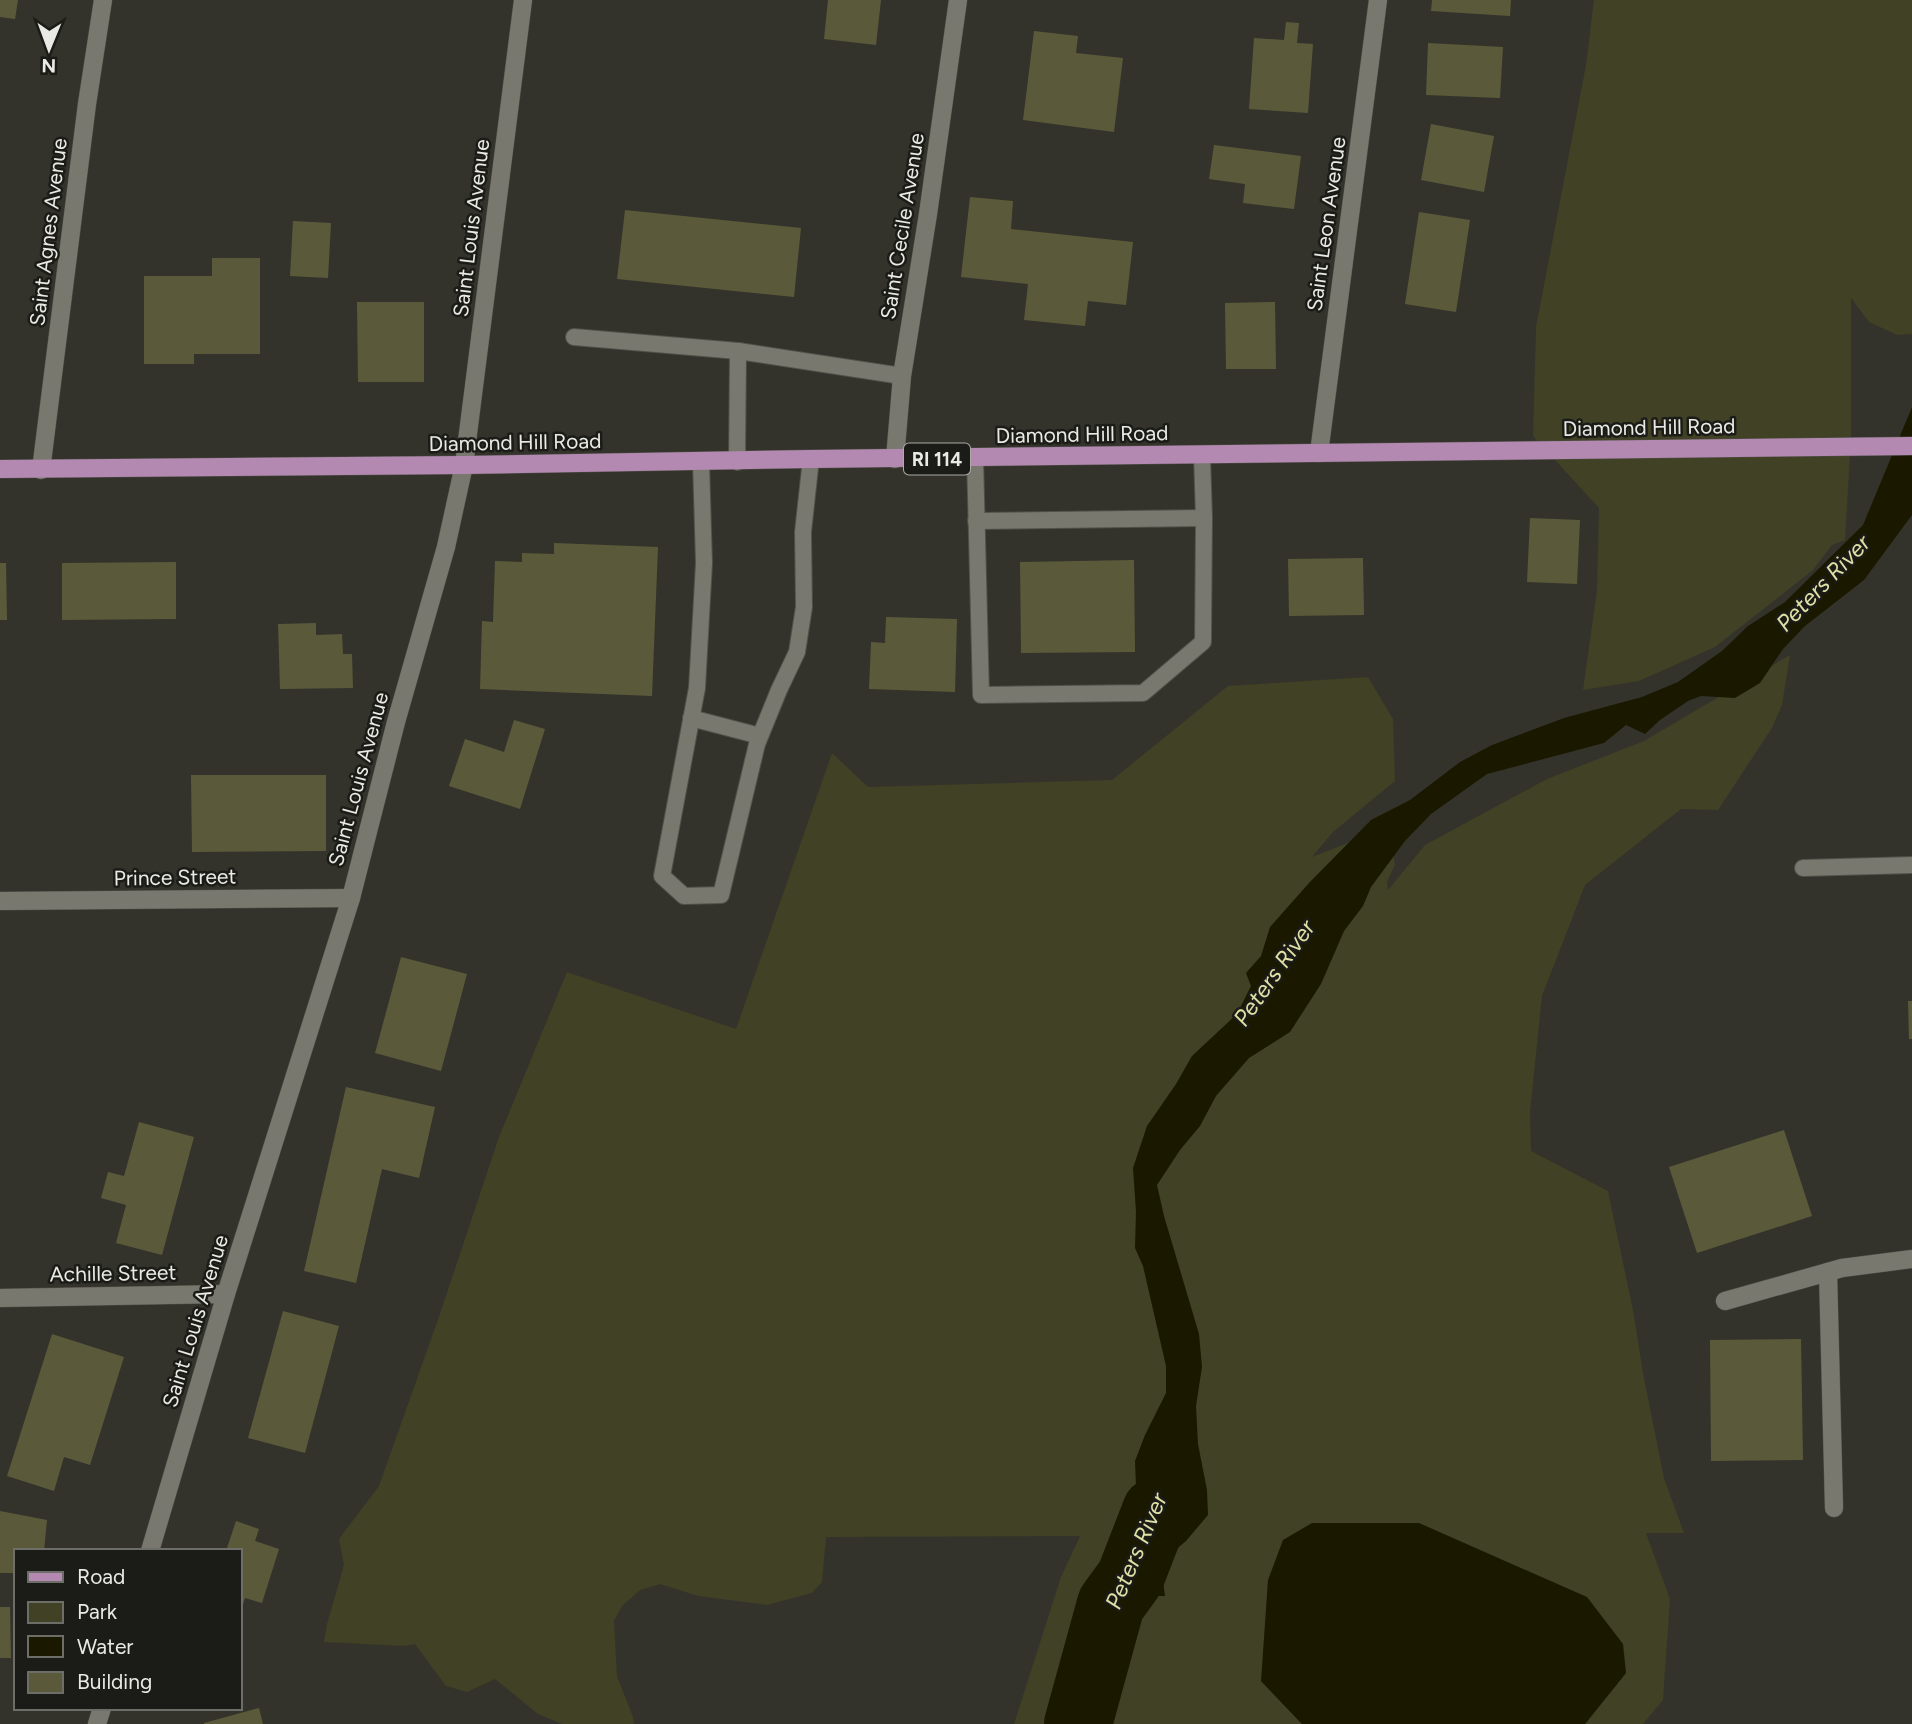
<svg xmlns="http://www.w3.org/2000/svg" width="1912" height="1724" font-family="Figtree,sans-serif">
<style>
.green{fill:#404125}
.water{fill:#1a1900}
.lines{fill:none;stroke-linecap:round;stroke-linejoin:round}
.river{stroke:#1a1900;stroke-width:68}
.building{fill:#5a5a3b}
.service-casing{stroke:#51514a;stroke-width:18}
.minor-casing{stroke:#51514a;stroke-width:19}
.tertiary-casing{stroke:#51514a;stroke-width:19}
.primary-casing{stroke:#51514a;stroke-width:19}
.service{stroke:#78786e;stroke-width:16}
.minor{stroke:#78786e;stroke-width:18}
.tertiary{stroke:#78786e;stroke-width:18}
.primary{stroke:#b389b1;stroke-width:18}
.labels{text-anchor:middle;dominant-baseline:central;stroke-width:5;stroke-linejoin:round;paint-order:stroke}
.shield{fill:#1b1b17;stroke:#acaca7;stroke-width:2}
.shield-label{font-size:19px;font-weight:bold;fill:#eaeae5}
.street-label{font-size:21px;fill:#eaeae5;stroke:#1b1b17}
.water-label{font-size:23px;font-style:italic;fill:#dfe0a5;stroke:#1b1b17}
</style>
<rect width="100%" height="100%" fill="#33332b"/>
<g class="green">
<polygon points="1594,0 1912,0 1912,334 1897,335 1869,322 1851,298 1851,438 1845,540 1832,545 1813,570 1715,647 1639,681 1583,690 1597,590 1599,508 1533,436 1536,327 1586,65"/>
<polygon points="1790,655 1782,705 1772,728 1718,810 1681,809 1585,885 1542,996 1530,1112 1531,1151 1608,1191 1633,1310 1643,1373 1664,1478 1684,1533 1646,1533 1670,1599 1663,1700 1643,1724 1585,1724 1626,1673 1261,1681 1302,1724 1014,1724 1061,1577 1080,1536 826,1537 822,1582 812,1593 767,1605 698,1596 660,1584 640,1590 622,1606 614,1621 617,1676 633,1717 634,1724 562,1724 538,1714 495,1679 467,1692 446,1686 415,1644 404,1646 324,1642 327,1624 344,1565 339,1539 379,1486 441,1311 499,1137 567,972 736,1029 832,753 868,787 1112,780 1228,686 1368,677 1393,719 1395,781 1333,832 1312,857 1350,842 1391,843 1395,865 1387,882 1388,890 1425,845 1547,779 1644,741"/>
</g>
<g class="water">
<polygon points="1912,407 1912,515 1864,580 1805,626 1783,649 1760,683 1735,698 1701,696 1688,701 1660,720 1645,734 1626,725 1604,743 1487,774 1431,814 1405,841 1371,887 1363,906 1344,931 1321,984 1290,1032 1249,1058 1216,1096 1200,1126 1180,1150 1157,1185 1164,1216 1199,1334 1202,1367 1196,1406 1198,1444 1207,1490 1208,1515 1186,1541 1166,1558 1162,1573 1165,1596 1096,1596 1100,1579 1125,1538 1137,1511 1135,1461 1145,1435 1166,1393 1166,1366 1143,1266 1135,1248 1136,1212 1133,1168 1147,1126 1176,1084 1192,1056 1237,1014 1251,986 1246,973 1261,956 1270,927 1309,883 1371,820 1410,800 1460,762 1492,745 1564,718 1642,697 1678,682 1722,651 1748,626 1785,602 1863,525"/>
<polygon points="1312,1523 1419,1523 1587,1597 1623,1644 1626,1673 1585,1724 1302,1724 1261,1681 1268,1580 1283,1540"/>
</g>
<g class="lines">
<polyline class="river" points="1078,1724 1111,1604 1130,1578 1156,1511"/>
</g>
<g class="building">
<polygon points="0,0 18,0 15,19 0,17"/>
<polygon points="828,0 881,0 876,45 824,39"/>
<polygon points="1432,0 1511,0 1510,16 1431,11"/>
<polygon points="1286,22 1299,23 1297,43 1313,44 1308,113 1249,109 1254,38 1284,40"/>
<polygon points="1034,31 1078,36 1076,53 1123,58 1114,132 1023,120"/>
<polygon points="1428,43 1503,47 1500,98 1426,95"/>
<polygon points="1431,124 1494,136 1484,192 1421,180"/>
<polygon points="1214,145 1301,156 1294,209 1243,203 1245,184 1209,179"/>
<polygon points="970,197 1013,201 1011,229 1133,242 1126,305 1088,301 1085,326 1024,320 1028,284 961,277"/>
<polygon points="625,210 801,228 794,297 617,279"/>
<polygon points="1419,212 1470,220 1456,312 1405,304"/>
<polygon points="293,221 331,223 328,278 290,276"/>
<polygon points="212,258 260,258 260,354 194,354 194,364 144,364 144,276 212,276"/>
<polygon points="357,302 424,302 424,382 358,382"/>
<polygon points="1275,302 1276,369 1226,369 1225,303"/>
<polygon points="1530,518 1580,520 1577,584 1527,582"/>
<polygon points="554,543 658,547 652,696 480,689 482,621 493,622 495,561 522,562 522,553 554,554"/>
<polygon points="1363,558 1364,615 1289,616 1288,559"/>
<polygon points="1134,560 1135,652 1021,653 1020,562"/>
<polygon points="176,562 176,619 62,620 62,563"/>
<polygon points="0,563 6,563 7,620 0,620"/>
<polygon points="886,617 957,619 955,692 869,689 871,642 885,643"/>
<polygon points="316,623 316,635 342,634 343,654 352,654 353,688 280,689 278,624"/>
<polygon points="514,720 545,729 520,809 449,786 465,739 504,752"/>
<polygon points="191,775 326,775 326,851 192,852"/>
<polygon points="401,957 467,974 441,1071 375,1053"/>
<polygon points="1908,1001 1912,1001 1912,1039 1909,1039"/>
<polygon points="346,1087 435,1107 419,1178 382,1169 356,1283 304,1271"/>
<polygon points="139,1122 194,1137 162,1255 116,1243 126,1205 101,1198 108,1172 124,1176"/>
<polygon points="1784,1130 1812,1216 1697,1253 1669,1167"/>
<polygon points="283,1311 339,1326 305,1453 248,1438"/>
<polygon points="52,1334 124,1357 90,1465 64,1457 54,1491 7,1476"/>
<polygon points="1801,1339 1803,1460 1711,1461 1710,1340"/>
<polygon points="0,1511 47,1520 44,1551 16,1551 16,1573 0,1573"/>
<polygon points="236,1521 259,1529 255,1541 279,1549 262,1603 245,1598 240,1613 240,1551 226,1551"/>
<polygon points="0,1607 10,1607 11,1658 0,1658"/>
<polygon points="259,1708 263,1724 204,1724 204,1723"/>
</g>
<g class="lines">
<defs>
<g id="service">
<polyline points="574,337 738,351 902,376"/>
<polyline points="975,458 981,695 1143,693 1203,642 1204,518 1202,456"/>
<polyline points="701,462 704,563 697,688 662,876 684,896 721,895 757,744 779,690 797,652 804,607 803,532 811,459"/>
<polyline points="737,462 738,351"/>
<polyline points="976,521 1204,518"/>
<polyline points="691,718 760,736"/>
<polyline points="1803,868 1912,865"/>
</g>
<g id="minor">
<polyline points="895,459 902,376 928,214 958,0"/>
<polyline points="41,470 87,104 103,0"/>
<polyline points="0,901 351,898"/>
<polyline points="1828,1272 1834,1508"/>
<polyline points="0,1298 226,1294"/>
<polyline points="1725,1301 1842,1268 1912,1259"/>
<polyline points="150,1551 226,1294 351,898 396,722 446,547 464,465 523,0"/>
<polyline points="97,1724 102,1708"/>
</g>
<polyline id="tertiary" points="1319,453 1378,0"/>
<polyline id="primary" points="0,469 464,465 811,459 1912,446"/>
</defs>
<use href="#service" class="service-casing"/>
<use href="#minor" class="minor-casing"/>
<use href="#tertiary" class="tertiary-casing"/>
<use href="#primary" class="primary-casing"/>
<use href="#service" class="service"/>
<use href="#minor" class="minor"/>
<use href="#tertiary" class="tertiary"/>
<use href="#primary" class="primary"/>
</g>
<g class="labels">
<rect class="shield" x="904" y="443.5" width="66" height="31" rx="5"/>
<g class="shield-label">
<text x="937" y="459">RI 114</text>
</g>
<g class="street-label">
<text transform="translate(1326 224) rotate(-82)">Saint Leon Avenue</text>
<text transform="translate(902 226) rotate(-81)">Saint Cecile Avenue</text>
<text transform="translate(471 228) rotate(-83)">Saint Louis Avenue</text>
<text transform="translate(48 232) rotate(-83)">Saint Agnes Avenue</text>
<text transform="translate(1649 427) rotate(-1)">Diamond Hill Road</text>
<text transform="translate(1082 434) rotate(-1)">Diamond Hill Road</text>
<text transform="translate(515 442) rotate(-1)">Diamond Hill Road</text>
<text transform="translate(358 779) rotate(-75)">Saint Louis Avenue</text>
<text transform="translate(175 877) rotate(-1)">Prince Street</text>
<text transform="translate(113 1273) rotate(-1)">Achille Street</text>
<text transform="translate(195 1321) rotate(-73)">Saint Louis Avenue</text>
</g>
<g class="water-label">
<text transform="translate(1823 583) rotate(-46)">Peters River</text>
<text transform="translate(1274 973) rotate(-55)">Peters River</text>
<text transform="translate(1136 1551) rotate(-67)">Peters River</text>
</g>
</g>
<rect x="14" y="1549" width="228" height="161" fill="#1b1b17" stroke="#6e6e69" stroke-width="2"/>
<rect x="28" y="1572" width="35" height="10" fill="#b389b1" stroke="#6e6e69" stroke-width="2"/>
<text x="77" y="1584" font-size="21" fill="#eaeae5">Road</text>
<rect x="28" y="1602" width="35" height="21" fill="#404125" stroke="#6e6e69" stroke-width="2"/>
<text x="77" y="1619" font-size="21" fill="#eaeae5">Park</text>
<rect x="28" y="1636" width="35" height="21" fill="#1a1900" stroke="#6e6e69" stroke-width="2"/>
<text x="77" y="1654" font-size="21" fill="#eaeae5">Water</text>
<rect x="28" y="1672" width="35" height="21" fill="#5a5a3b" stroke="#6e6e69" stroke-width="2"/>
<text x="77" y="1689" font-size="21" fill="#eaeae5">Building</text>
<g transform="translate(49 49) rotate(181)" stroke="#1b1b17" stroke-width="5" paint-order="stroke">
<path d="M0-5L12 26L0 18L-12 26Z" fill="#eaeae5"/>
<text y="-10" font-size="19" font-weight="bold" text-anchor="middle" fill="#eaeae5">N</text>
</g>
</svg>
